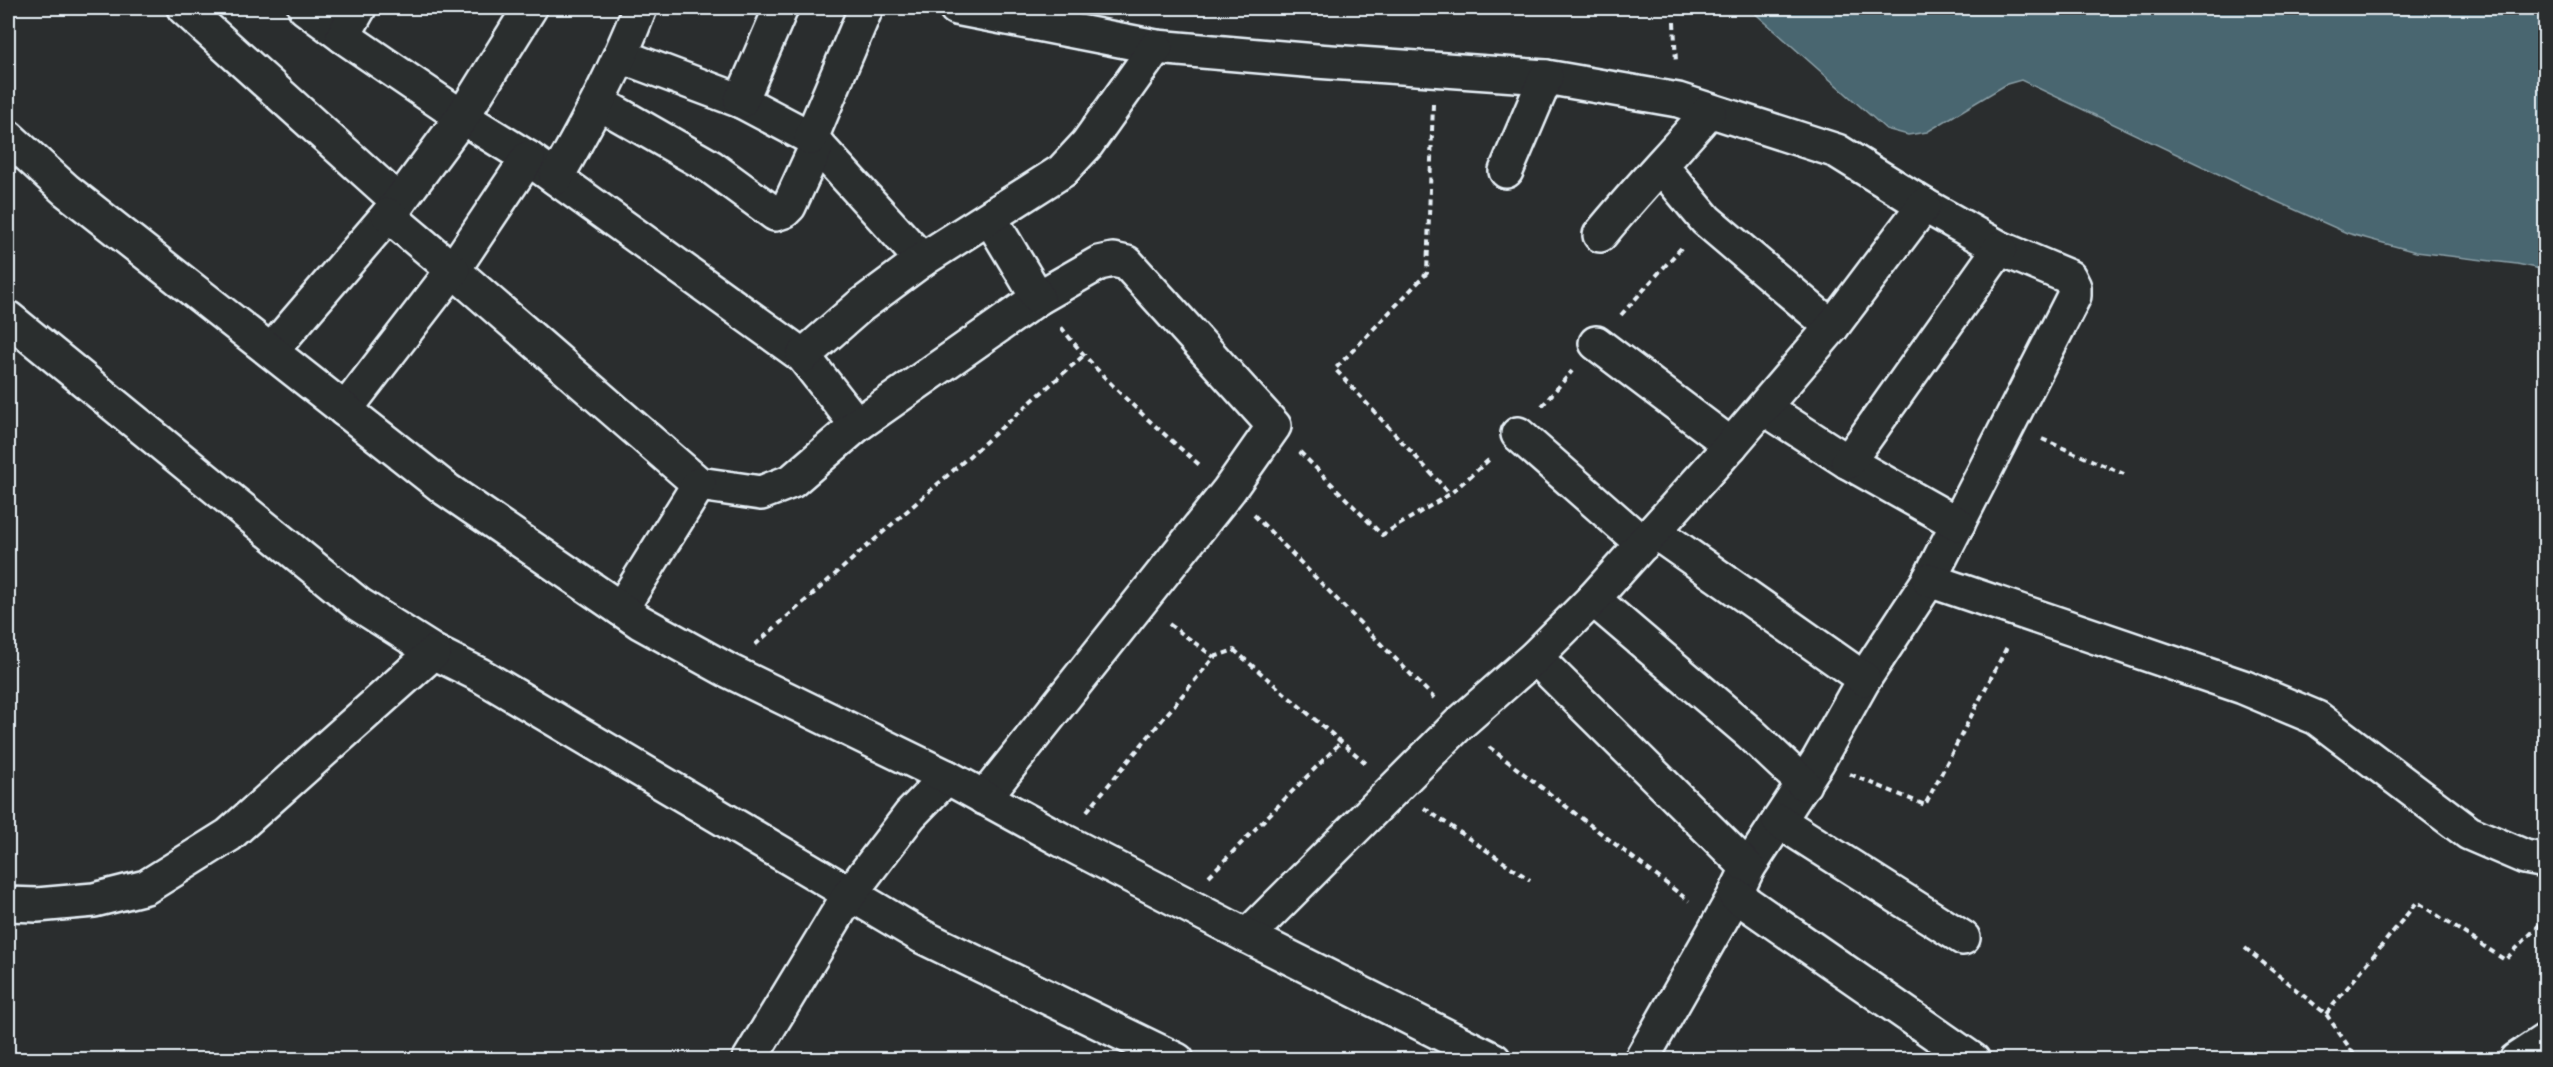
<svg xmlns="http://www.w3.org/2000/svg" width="2553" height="1067" font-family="Delius,sans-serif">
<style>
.water{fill:#4a666f;stroke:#899ea6;stroke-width:1.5}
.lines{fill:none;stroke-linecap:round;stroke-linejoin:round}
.minor-casing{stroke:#e8f1f8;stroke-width:38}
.tertiary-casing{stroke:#e8f1f8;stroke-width:38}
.path{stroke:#e8f1f8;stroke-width:4;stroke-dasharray:6 4.5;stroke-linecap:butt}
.minor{stroke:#2a2d2e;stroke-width:33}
.tertiary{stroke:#2a2d2e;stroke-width:33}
</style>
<rect width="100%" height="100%" fill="#2a2d2e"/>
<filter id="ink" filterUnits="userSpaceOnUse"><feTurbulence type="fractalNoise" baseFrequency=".0167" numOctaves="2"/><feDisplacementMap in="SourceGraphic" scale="12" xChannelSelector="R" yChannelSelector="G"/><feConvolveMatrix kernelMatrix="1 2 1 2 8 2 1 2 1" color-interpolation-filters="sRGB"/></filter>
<g filter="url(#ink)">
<polygon class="water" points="1749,8 2545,8 2545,270 2517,264 2416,252 2347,233 2271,199 2021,80 2007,84 1927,132 1908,135 1886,129"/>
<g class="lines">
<defs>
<g id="minor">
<polyline points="184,8 399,202"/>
<polyline points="305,8 343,36"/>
<polyline points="359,8 343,36 462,117 528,158 803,356 857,425"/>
<polyline points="956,8 1156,47 1316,61 1546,77 1678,100 1837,151 1924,205 2000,248 2069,277 2074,287 2074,296 1929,580 1864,679 1818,761 1748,868 1735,895 1641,1060"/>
<polyline points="621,56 741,101 811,138 922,260"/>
<polyline points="741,101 781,8"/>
<polyline points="599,103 711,167 775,214 784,211 789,206 817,145"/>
<polyline points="811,138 866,8"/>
<polyline points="528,158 453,270 699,484 761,493 792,481 857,425 1038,298 1099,263 1113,260 1127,263 1274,426 1229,490 984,798"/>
<polyline points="1661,166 1706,220 1832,327"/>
<polyline points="1506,171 1546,77"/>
<path d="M 556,178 C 588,122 617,68 640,8"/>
<polyline points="990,218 1038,298"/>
<path d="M 1600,235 C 1635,192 1673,153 1709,111"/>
<polyline points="8,318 358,604 434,652 480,675 923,937 1177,1060"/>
<polyline points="1596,343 1731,445"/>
<polyline points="271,351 399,202 462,117 530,8"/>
<polyline points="803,356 860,306 922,260 1062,171 1087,144 1156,47"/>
<polyline points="1764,408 1848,462 1958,524"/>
<polyline points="345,410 453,270 388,215"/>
<polyline points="1518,434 1643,544"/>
<polyline points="1848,462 2000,248"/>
<polyline points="1655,532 1864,679"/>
<polyline points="1929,580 2243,687 2317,718 2469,833 2525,857 2546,861"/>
<polyline points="1593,599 1750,733 1804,784"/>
<polyline points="621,609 699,484"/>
<polyline points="1535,657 1748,868"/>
<polyline points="1779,821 1963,938"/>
<polyline points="1735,895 1973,1060"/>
<polyline points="8,904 37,905 94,900 146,887 229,835 434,652"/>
<polyline points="1247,936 1459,724 1535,657 1593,599 1731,445 1832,327 1924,205"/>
<polyline points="749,1060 849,895 910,815 947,777"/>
<polyline points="2516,1060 2546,1040"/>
</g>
<polyline id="tertiary" points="8,137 66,190 447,490 640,622 727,670 947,777 1062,840 1247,936 1494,1060"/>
</defs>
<use href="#minor" class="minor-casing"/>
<use href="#tertiary" class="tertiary-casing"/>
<g class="path">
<polyline points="1674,22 1676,63"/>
<polyline points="1433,104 1427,273 1335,369 1450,494"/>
<polyline points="1621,315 1682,247"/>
<path d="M 1061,327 C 1102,380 1152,424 1202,467"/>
<polyline points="1542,406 1572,371"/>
<polyline points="2042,439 2124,474"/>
<polyline points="1300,452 1382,535 1450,494 1491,458"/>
<polyline points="1254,515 1434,698"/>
<polyline points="1169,624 1214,657"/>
<polyline points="755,645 1083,356"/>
<polyline points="1489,747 1689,901"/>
<polyline points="1850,774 1925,805 2008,645"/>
<polyline points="1424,808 1530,880"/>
<polyline points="1087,811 1214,657 1234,650 1368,765"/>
<polyline points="1209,876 1341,742"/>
<polyline points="2245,948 2326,1014 2358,1060"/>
<polyline points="2326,1014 2417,902 2505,960 2546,918"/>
</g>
<use href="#minor" class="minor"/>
<use href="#tertiary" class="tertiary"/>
</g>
</g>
<rect width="2553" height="1067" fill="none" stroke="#2a2d2e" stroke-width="30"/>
<rect x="15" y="15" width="2523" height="1037" fill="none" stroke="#e8f1f8" stroke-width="2" filter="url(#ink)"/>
</svg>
